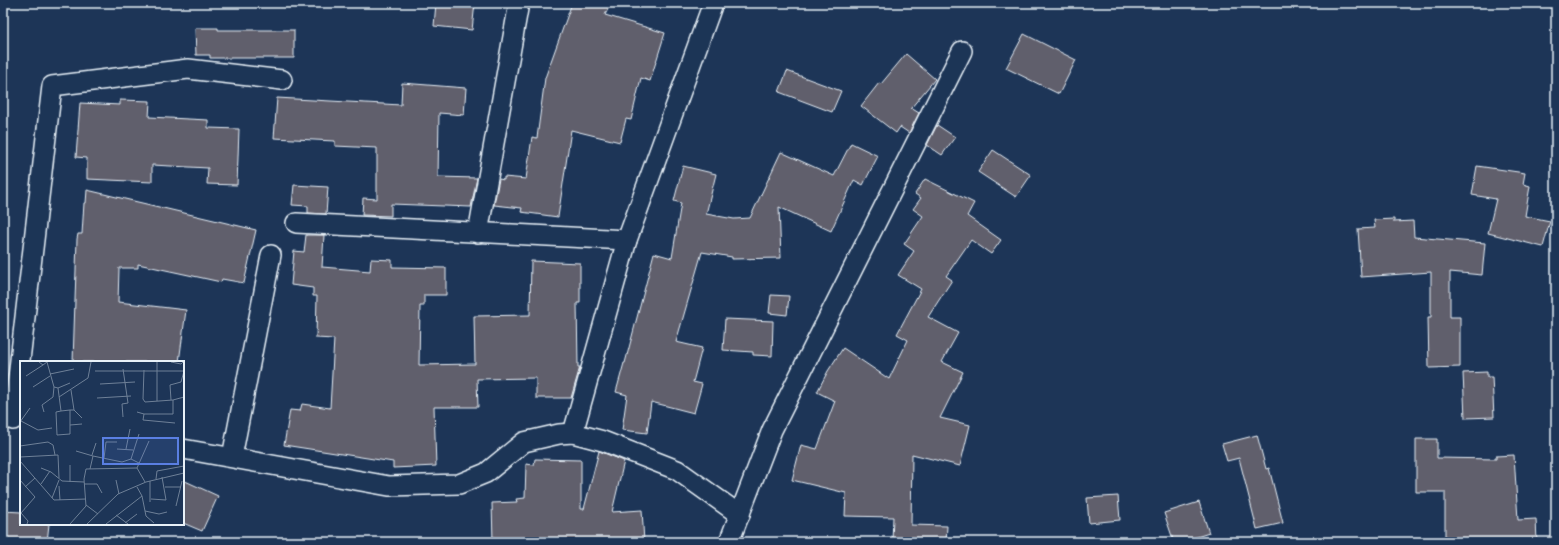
<svg xmlns="http://www.w3.org/2000/svg" width="1559" height="545" font-family="Kalam,sans-serif">
<style>
.building{fill:#615e6c;stroke:#e8f1f8}
.lines{fill:none;stroke-linecap:round;stroke-linejoin:round}
.street-casing{stroke:#e8f1f8;stroke-width:22}
.street{stroke:#1d3557;stroke-width:19}
.inset-road{fill:none;stroke:#6e8097;stroke-width:1}
.view{fill:#5a7fe2;fill-opacity:0.15;stroke:#5a7fe2;stroke-width:2}
.inset-edge{fill:none;stroke:#e8f1f8;stroke-width:2}
</style>
<rect width="100%" height="100%" fill="#1d3557"/>
<filter id="ink" filterUnits="userSpaceOnUse"><feTurbulence type="fractalNoise" baseFrequency=".025" numOctaves="2"/><feDisplacementMap in="SourceGraphic" scale="8" xChannelSelector="R" yChannelSelector="G"/><feConvolveMatrix kernelMatrix="1 2 1 2 8 2 1 2 1" color-interpolation-filters="sRGB"/></filter>
<g filter="url(#ink)">
<g class="building">
<polygon points="436,3 475,3 472,30 434,26"/>
<polygon points="572,3 611,3 605,15 665,33 650,81 641,78 631,120 626,119 620,142 571,130 558,217 521,212 522,208 494,205 499,179 504,180 504,177 526,179 532,137 537,138 545,78"/>
<polygon points="195,28 218,28 218,30 294,30 294,58 210,58 210,55 196,55"/>
<polygon points="1024,34 1076,60 1059,94 1006,68"/>
<polygon points="906,54 935,79 911,108 919,113 909,133 900,127 896,133 861,106 879,83 881,84"/>
<polygon points="787,71 841,91 832,112 779,92"/>
<polygon points="402,83 466,88 464,115 439,113 438,177 477,178 471,207 391,204 391,216 362,215 363,198 377,199 377,148 335,146 335,141 274,138 277,98 401,105"/>
<polygon points="120,100 150,101 149,117 208,120 208,128 239,129 237,185 207,184 208,168 152,165 152,182 87,179 87,158 76,157 80,103 120,105"/>
<polygon points="937,125 955,137 942,155 927,145"/>
<polygon points="851,143 878,156 863,185 854,180 831,231 779,207 781,258 732,259 732,257 702,252 676,342 702,348 693,382 702,384 694,413 651,402 647,433 622,430 627,395 616,392 624,363 625,363 654,253 672,258 681,203 674,201 683,166 716,174 706,214 734,219 750,218 781,152 834,176"/>
<polygon points="993,150 1031,175 1016,197 978,172"/>
<polygon points="1477,166 1525,173 1523,184 1530,186 1525,216 1550,221 1543,247 1488,233 1496,199 1472,195"/>
<polygon points="925,179 974,203 967,216 1001,240 991,254 971,240 946,276 952,280 928,317 958,333 942,362 963,372 940,418 970,425 960,466 912,454 911,525 947,526 946,542 892,542 893,517 845,516 846,493 792,480 801,445 817,449 835,401 817,392 828,371 843,348 889,379 908,340 897,334 921,289 898,275 914,251 904,244 923,216 913,209 921,198 915,194"/>
<polygon points="294,185 328,187 326,214 308,213 308,206 292,205"/>
<polygon points="87,190 256,230 244,283 222,279 221,282 138,264 138,268 119,268 118,302 186,310 179,362 73,362 77,239 78,234 82,234 84,203 86,203"/>
<polygon points="1394,219 1394,222 1413,221 1414,237 1485,243 1482,275 1450,272 1450,317 1460,317 1460,367 1429,368 1428,317 1431,317 1431,272 1361,277 1358,229 1375,228 1374,220"/>
<polygon points="306,235 324,235 322,267 370,271 371,259 392,260 392,267 446,268 446,295 424,295 424,306 420,306 419,365 475,364 474,316 530,315 531,261 580,263 580,303 577,303 578,367 580,367 571,398 536,398 536,378 477,379 478,407 434,407 436,466 393,468 393,462 284,445 290,410 300,411 302,404 330,408 334,339 316,338 317,296 313,296 313,288 291,285 294,251 304,252"/>
<polygon points="771,295 789,296 787,315 769,313"/>
<polygon points="725,319 773,321 772,356 753,355 753,352 723,350"/>
<polygon points="1487,372 1487,377 1492,377 1494,417 1465,418 1463,373"/>
<polygon points="1257,435 1266,469 1269,468 1283,523 1257,529 1239,458 1227,461 1222,444"/>
<polygon points="1416,439 1437,439 1437,458 1496,459 1496,456 1514,455 1518,520 1536,519 1537,542 1445,542 1445,492 1416,492"/>
<polygon points="599,451 624,461 612,512 642,510 644,542 555,542 555,540 493,542 492,503 517,502 516,499 525,498 526,464 534,465 535,459 581,460 581,509 584,509"/>
<polygon points="183,480 218,496 202,531 183,523"/>
<polygon points="1118,496 1120,520 1089,523 1087,498"/>
<polygon points="1199,502 1209,533 1181,542 1174,542 1164,513"/>
<polygon points="3,511 21,512 21,524 49,524 47,542 3,542"/>
</g>
<g class="lines">
<defs>
<g id="street">
<polyline points="296,223 627,240"/>
<polyline points="478,233 519,3"/>
<polyline points="13,420 52,86 188,69 282,80"/>
<polyline points="573,433 627,240 713,3"/>
<polyline points="183,449 389,486 459,484 486,473 524,442 559,434 573,433 603,441 677,470 740,515"/>
<polyline points="232,457 271,255"/>
<polyline points="729,542 772,430 962,51"/>
</g>
</defs>
<use href="#street" class="street-casing"/>
<use href="#street" class="street"/>
</g>
</g>
<g transform="translate(20 361)">
<rect width="164" height="164" fill="#1d3557"/>
<path class="inset-road" d="M 19,1 L 23,4 L 27,1 L 34,26 L 38,27 L 41,50M 151,1 L 161,3 L 163,1M 124,9 L 123,38 L 125,41 L 153,39 L 164,36M 75,10 L 164,10M 30,13 L 54,8M 6,15 L 23,4M 80,23 L 115,21M 150,24 L 161,21 L 164,10M 150,24 L 151,39M 13,26 L 30,15M 38,27 L 50,22M 51,29 L 54,49 L 62,57M 39,36 L 68,17 L 71,1M 77,37 L 111,35M 137,40 L 137,1M 50,49 L 50,73 L 37,74 L 36,51 L 41,50 L 50,49 L 54,49M 24,51 L 22,44 L 33,36 L 34,26M 117,51 L 124,53 L 153,53 L 153,39M 124,53 L 123,59 L 155,62M 103,56 L 102,43 L 108,42 L 103,8M 1,60 L 18,69 L 32,67M 0,61 L 10,47M 50,64 L 62,63M 0,85 L 28,81 L 33,84 L 35,94M 97,88 L 113,89M 106,88 L 110,68M 56,90 L 73,95 L 102,101 L 111,98 L 119,102M 158,90 L 158,104M 72,94 L 76,82M 0,96 L 38,94 L 39,117M 84,97 L 86,81 L 97,81M 111,98 L 119,73M 0,100 L 34,139 L 66,138M 50,104 L 50,121M 21,107 L 31,111 L 42,120 L 64,121M 117,107 L 129,80M 70,108 L 73,95M 136,118 L 137,110 L 164,105M 0,119 L 15,136 L 1,152M 96,119 L 99,133M 130,120 L 130,141M 21,123 L 30,110M 64,123 L 77,123 L 82,132M 39,125 L 40,139M 5,126 L 15,117M 117,126 L 122,135 L 126,155 L 134,162M 145,126 L 161,126M 32,137 L 39,119M 131,138 L 146,139 L 142,116M 66,144 L 78,153M 156,145 L 162,120M 125,150 L 139,153 L 147,151M 1,152 L 8,160 L 7,163M 96,154 L 108,163M 105,162 L 117,153M 50,163 L 66,145 L 64,118 L 66,108 L 117,107 L 125,121M 67,163 L 98,133 L 126,121 L 164,112M 86,163 L 122,135"/>
<path class="view" d="M 83,77 L 158,77 L 158,103 L 83,103 Z"/>
<rect width="164" height="164" class="inset-edge"/>
</g>
<rect width="1559" height="545" fill="none" stroke="#1d3557" stroke-width="16"/>
<rect x="8" y="8" width="1543" height="529" fill="none" stroke="#e8f1f8" stroke-width="1.5" filter="url(#ink)"/>
</svg>
